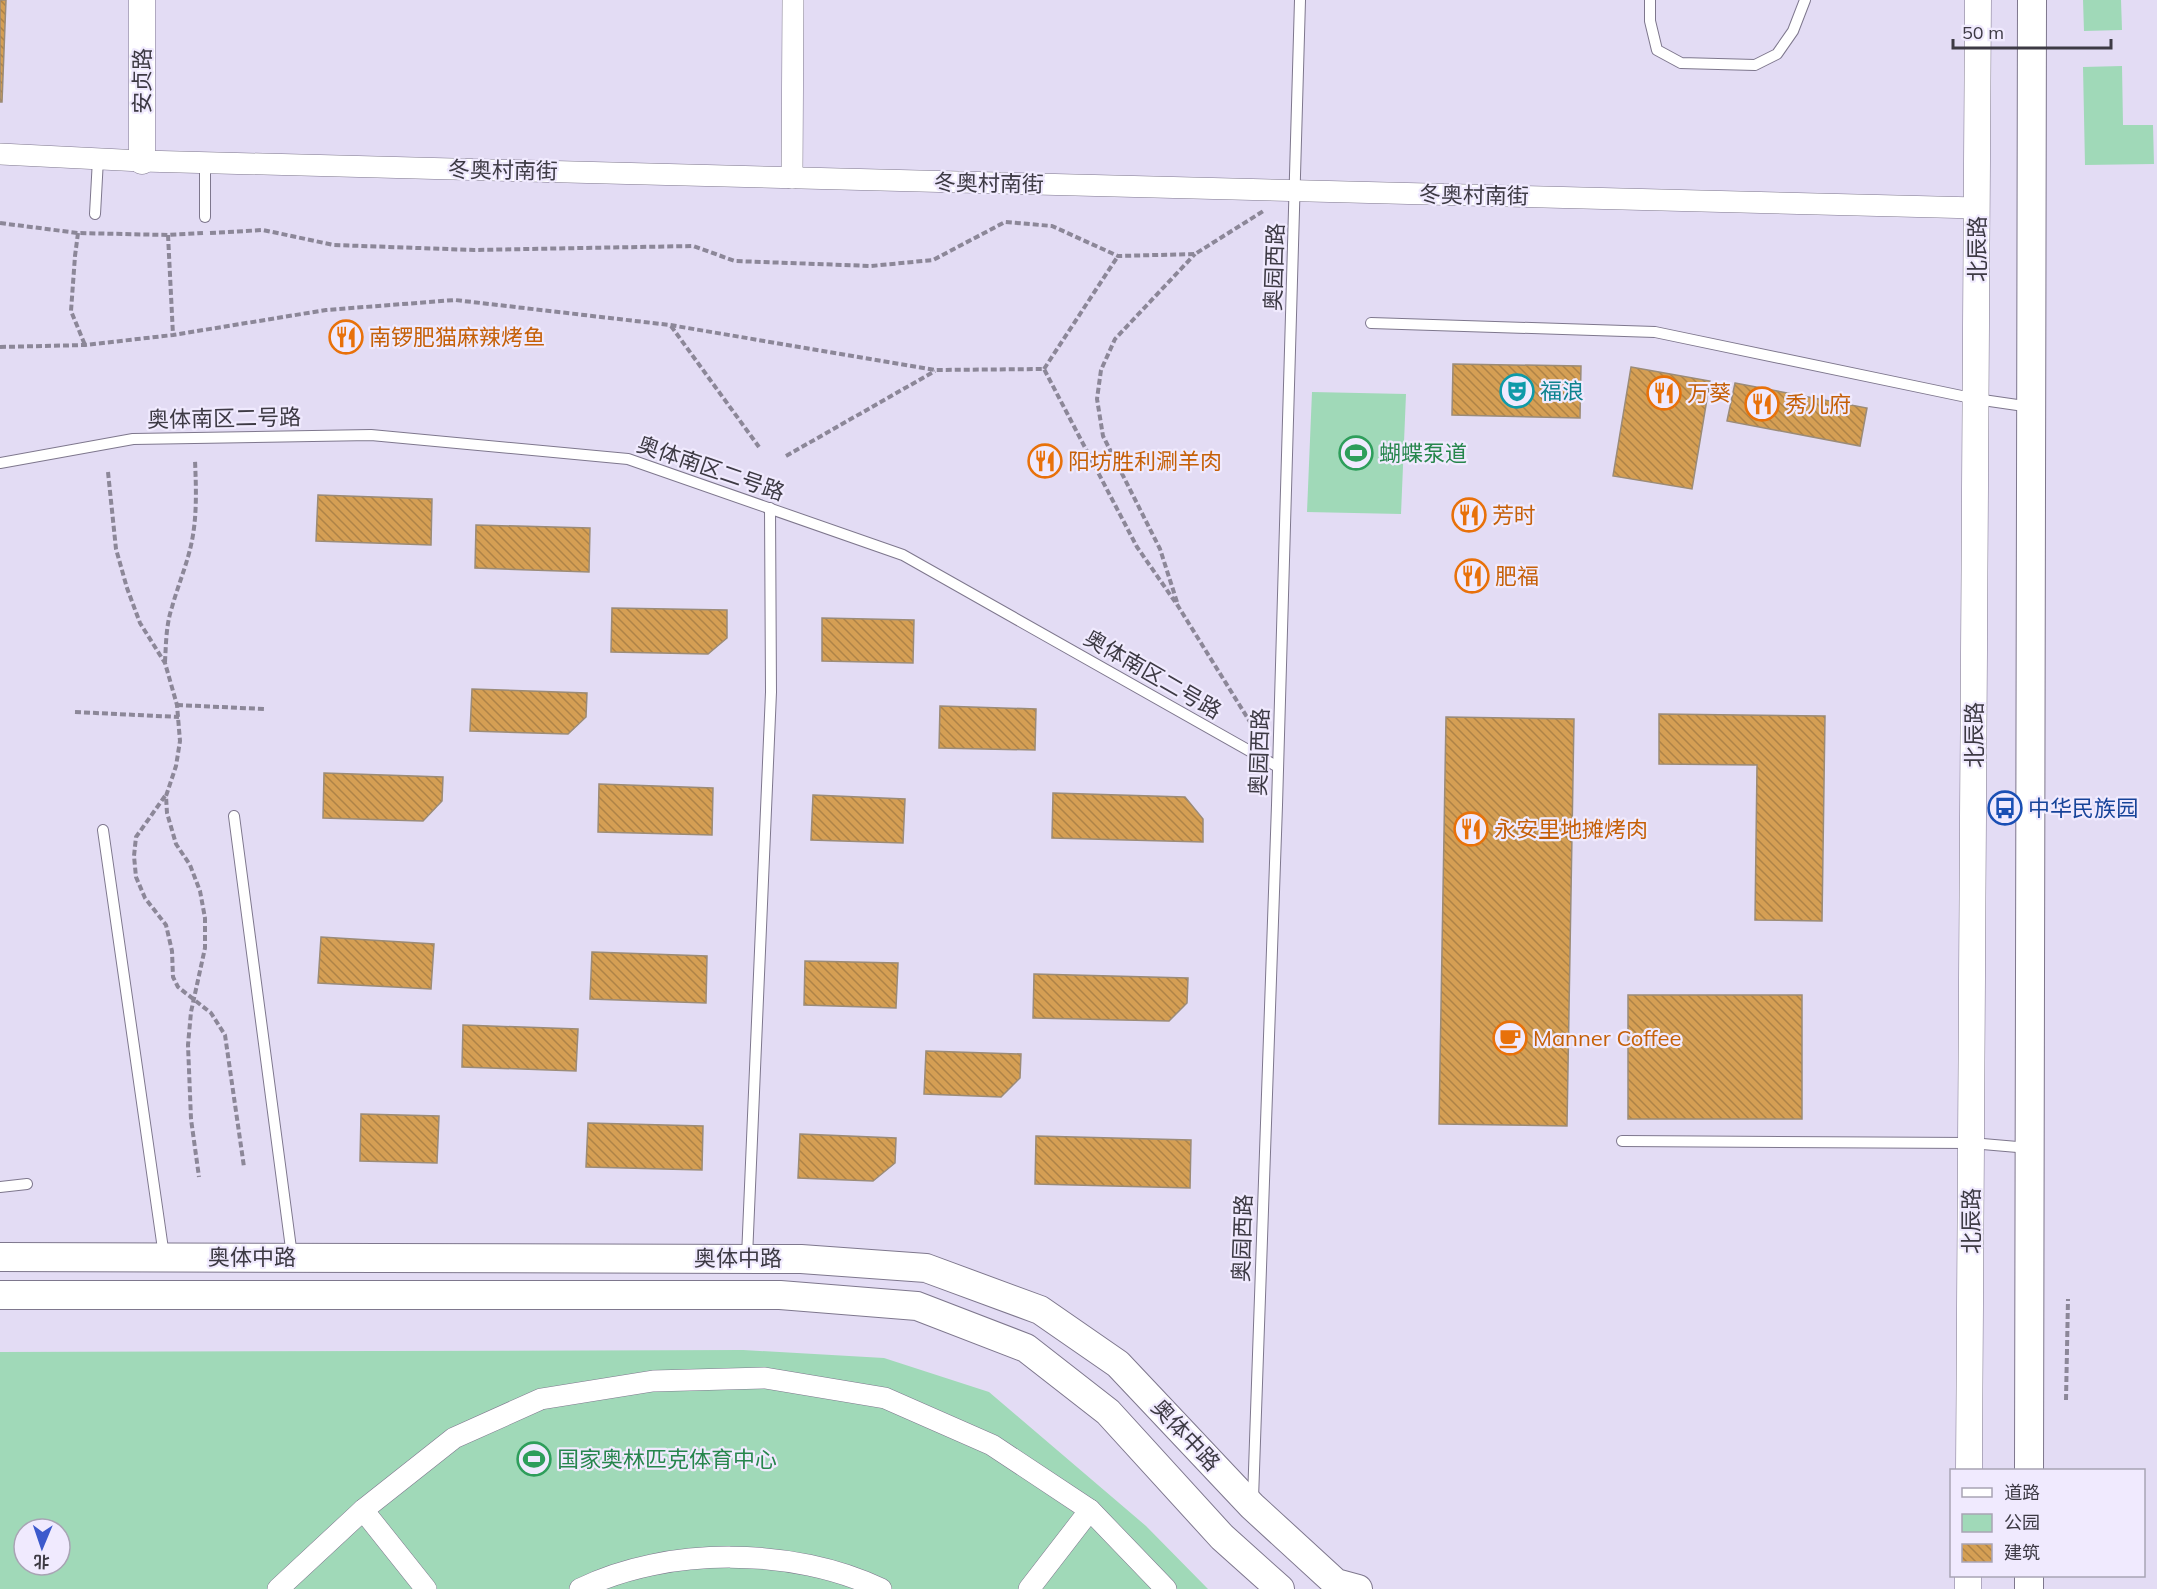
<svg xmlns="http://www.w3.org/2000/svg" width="2157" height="1589" font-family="Mulish,'Noto Sans SC',sans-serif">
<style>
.green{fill:#a0d9b8;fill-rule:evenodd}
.building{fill:url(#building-back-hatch);stroke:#9b8b77;stroke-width:1.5}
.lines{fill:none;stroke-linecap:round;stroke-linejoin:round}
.service-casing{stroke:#7e778d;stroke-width:12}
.minor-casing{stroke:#7e778d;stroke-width:22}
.tertiary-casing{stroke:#7e778d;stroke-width:27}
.secondary-casing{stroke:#7e778d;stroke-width:30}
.path{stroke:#8c8798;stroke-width:4;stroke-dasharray:6 3;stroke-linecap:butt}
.service{stroke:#fff;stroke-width:10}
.minor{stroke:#fff;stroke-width:21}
.tertiary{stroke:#fff;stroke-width:26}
.secondary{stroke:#fff;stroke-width:28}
.labels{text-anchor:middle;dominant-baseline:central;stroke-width:4.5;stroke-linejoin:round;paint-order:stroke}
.street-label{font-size:22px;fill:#3d3a44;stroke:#f0eafe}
.food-label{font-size:22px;fill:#c56008;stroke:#f0eafe;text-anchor:start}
.culture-label{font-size:22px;fill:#0d838f;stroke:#f0eafe;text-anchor:start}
.leisure-label{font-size:22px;fill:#27864d;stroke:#f0eafe;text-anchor:start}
.transit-label{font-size:22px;fill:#164399;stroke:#f0eafe;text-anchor:start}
</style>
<defs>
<pattern id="building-back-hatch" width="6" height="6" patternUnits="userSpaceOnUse" patternTransform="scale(1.5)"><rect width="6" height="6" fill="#d59f54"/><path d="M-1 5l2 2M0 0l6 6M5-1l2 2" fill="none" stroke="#ae8347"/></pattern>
</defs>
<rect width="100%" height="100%" fill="#e3dcf4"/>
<g class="green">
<polygon points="2083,0 2121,0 2122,30 2084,31"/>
<polygon points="2122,66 2123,125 2153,125 2154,164 2085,165 2083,67"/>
<polygon points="1312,392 1406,394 1401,514 1307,512"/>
<path d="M 743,1350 L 884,1358 L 989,1392 L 1146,1526 L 1208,1589 L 0,1589 L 0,1352 ZM 24,1529 L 60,1529 L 60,1565 L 24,1565 Z"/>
</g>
<g class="building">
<polygon points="0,0 6,0 2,102 0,102"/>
<polygon points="1453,364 1581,366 1580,418 1452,415"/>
<polygon points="1631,367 1710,381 1692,489 1613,476"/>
<polygon points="1735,383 1867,408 1860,446 1727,421"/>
<polygon points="318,495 432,499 431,545 316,541"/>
<polygon points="476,525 590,528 589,572 475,568"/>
<polygon points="612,608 727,610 727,638 708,654 611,652"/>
<polygon points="822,618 914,620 913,663 822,661"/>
<polygon points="472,689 587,693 586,717 568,734 470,731"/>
<polygon points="940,706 1036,709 1035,750 939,748"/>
<polygon points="1659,714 1825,716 1822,921 1755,920 1757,765 1659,764"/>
<polygon points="1446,717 1574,719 1567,1126 1439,1124"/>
<polygon points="324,773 443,777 442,801 423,821 323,818"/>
<polygon points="599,784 713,788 712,835 598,832"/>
<polygon points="1053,793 1185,797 1203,819 1203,842 1052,838"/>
<polygon points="813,795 905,799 903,843 811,840"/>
<polygon points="321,937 434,944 431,989 318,983"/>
<polygon points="592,952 707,956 706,1003 590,999"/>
<polygon points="805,961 898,963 896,1008 804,1005"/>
<polygon points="1034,974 1188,978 1187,1003 1169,1021 1033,1018"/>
<rect x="1628" y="995" width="174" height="124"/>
<polygon points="463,1025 578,1029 576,1071 462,1067"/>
<polygon points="926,1051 1021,1054 1020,1078 1001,1097 924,1094"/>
<polygon points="361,1114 439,1116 437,1163 360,1161"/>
<polygon points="588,1123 703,1126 702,1170 586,1167"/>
<polygon points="800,1134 896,1138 895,1163 873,1181 798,1178"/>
<polygon points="1036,1136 1191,1140 1190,1188 1035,1184"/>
</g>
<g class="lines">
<defs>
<g id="service">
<polyline points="1650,0 1650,21 1657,50 1681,63 1755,65 1777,54 1793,31 1805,0"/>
<polyline points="205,163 205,217"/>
<polyline points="95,214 98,159"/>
<polyline points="1371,323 1655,332 1976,399 2031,407"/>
<polyline points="0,463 133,439 371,435 628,459 903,555 1278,767"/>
<polyline points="234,816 292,1256"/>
<polyline points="103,830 164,1256"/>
<polyline points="1622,1141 1971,1143 2029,1148"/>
<polyline points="0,1187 27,1184"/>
<polyline points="747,1257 771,692 770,508"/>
<polyline points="1253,1499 1277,805 1300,0"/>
</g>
<g id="minor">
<polyline points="0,154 142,161 1977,208"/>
<polyline points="792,178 793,0"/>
<polyline points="363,1510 426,1589"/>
<polyline points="278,1589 363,1510 454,1438 541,1399 653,1381 765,1378 885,1398 992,1445 1090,1510 1166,1589"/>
<path d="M 580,1589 C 667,1546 794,1547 881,1589"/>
<polyline points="1029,1589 1090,1510"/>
</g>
<g id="tertiary">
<polyline points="142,161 142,0"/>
<polyline points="1969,1470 1978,0"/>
<polyline points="1968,1589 1968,1576"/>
</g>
<g id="secondary">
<polyline points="0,1257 801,1259 926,1268 1040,1310 1118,1364 1252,1506 1336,1583 1358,1589"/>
<polyline points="0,1295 780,1295 917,1306 1026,1348 1108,1412 1222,1537 1280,1589"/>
<polyline points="2029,1470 2032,0"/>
<polyline points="2029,1589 2029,1576"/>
</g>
</defs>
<use href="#service" class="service-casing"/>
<use href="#minor" class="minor-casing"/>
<use href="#tertiary" class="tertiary-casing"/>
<use href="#secondary" class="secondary-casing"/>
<g class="path">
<polyline points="0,223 78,233 168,235 203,233"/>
<polyline points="78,233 75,256 71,311 85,345"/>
<polyline points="210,233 263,230 334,245 474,250 693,246 735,261 871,266 933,260 1005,222 1052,226 1118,256 1195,254 1265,210"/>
<polyline points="168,235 173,335"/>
<polyline points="671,326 759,447"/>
<polyline points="0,347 85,345 173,335 326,310 455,300 670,325 935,370 1044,369 1137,547 1178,606 1260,738"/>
<polyline points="1044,369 1118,256"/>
<polyline points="786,456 935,371"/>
<polyline points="108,472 116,549 127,588 140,623 165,663 177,705 180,741 176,766 166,796 167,813 176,844 190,865 200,891 205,918 205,948 191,1012 188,1045 191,1119 199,1177"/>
<polyline points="1177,602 1160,549 1103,436 1097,399 1101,370 1115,339 1195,254"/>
<path d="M 165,662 C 166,644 166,625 172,607 C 179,582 189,560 193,535 C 197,510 196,485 195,460"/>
<polyline points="177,705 264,709"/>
<polyline points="75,712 179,717"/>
<polyline points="165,796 136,837 134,856 136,877 145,898 166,925 172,951 173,977 178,987 211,1013 225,1035 244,1167"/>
<polyline points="2066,1400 2068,1299"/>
</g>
<use href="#service" class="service"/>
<use href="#minor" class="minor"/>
<use href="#tertiary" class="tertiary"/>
<use href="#secondary" class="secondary"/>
</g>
<defs>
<symbol id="restaurant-ring" viewBox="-11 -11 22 22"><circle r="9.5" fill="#f0eafe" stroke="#e8710a" stroke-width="1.5"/><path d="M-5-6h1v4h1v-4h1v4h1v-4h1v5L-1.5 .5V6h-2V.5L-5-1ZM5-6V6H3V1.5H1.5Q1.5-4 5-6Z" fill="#e8710a"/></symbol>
<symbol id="theatre-ring" viewBox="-11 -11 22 22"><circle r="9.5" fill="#f0eafe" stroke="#0f9aa8" stroke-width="1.5"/><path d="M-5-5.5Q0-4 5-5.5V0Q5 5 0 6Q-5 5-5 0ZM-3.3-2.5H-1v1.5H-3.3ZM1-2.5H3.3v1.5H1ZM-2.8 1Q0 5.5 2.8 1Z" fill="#0f9aa8"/></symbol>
<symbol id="stadium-ring" viewBox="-11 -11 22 22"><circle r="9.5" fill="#f0eafe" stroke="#2e9e5b" stroke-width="1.5"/><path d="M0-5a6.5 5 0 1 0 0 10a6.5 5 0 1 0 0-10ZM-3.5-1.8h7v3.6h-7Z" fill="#2e9e5b"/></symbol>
<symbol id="bus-ring" viewBox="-11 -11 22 22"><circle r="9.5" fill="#f0eafe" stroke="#1a4fb4" stroke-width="1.5"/><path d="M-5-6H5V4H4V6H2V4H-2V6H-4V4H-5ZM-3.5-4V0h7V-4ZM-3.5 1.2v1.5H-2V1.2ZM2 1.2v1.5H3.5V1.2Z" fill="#1a4fb4"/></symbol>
<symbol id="cafe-ring" viewBox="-11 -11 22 22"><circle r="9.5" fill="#f0eafe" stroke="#e8710a" stroke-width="1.5"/><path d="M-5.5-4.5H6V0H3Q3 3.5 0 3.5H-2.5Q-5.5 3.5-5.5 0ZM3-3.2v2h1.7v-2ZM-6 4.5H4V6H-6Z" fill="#e8710a"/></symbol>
</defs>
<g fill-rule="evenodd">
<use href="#restaurant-ring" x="327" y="318" width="38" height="38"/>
<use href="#theatre-ring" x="1498" y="372" width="38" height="38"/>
<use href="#restaurant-ring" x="1645" y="374" width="38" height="38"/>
<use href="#restaurant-ring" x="1743" y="385" width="38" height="38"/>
<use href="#stadium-ring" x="1337" y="434" width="38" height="38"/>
<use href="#restaurant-ring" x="1026" y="442" width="38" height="38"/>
<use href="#restaurant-ring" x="1450" y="496" width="38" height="38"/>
<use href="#restaurant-ring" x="1453" y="557" width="38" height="38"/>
<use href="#bus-ring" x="1986" y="789" width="38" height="38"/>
<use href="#restaurant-ring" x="1452" y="810" width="38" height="38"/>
<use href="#cafe-ring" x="1491" y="1019" width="38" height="38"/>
<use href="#stadium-ring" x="515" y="1440" width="38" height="38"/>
</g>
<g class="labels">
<g class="street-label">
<text transform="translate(142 81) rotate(-90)">安贞路</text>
<text transform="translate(503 170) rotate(1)">冬奥村南街</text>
<text transform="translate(989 183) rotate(1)">冬奥村南街</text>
<text transform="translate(1474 195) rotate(1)">冬奥村南街</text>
<text transform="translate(1977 249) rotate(-90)">北辰路</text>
<text transform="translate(1274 267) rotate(-88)">奥园西路</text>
<text transform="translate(224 418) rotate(-1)">奥体南区二号路</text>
<text transform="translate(711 468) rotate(19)">奥体南区二号路</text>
<text transform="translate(1153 674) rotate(30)">奥体南区二号路</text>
<text transform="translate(1974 735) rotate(-90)">北辰路</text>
<text transform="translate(1259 752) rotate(-88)">奥园西路</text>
<text transform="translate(1971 1221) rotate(-90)">北辰路</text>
<text transform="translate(1242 1238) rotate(-88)">奥园西路</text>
<text x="252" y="1257">奥体中路</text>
<text x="738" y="1258">奥体中路</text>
<text transform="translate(1186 1435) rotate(47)">奥体中路</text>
</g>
<g class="food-label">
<text x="369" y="337">南锣肥猫麻辣烤鱼</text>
<text x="1687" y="393">万葵</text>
<text x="1785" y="404">秀儿府</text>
<text x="1068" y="461">阳坊胜利涮羊肉</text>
<text x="1492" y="515">芳时</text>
<text x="1495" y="576">肥福</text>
<text x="1494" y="829">永安里地摊烤肉</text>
<text x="1533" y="1038">Manner Coffee</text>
</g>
<g class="culture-label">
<text x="1540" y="391">福浪</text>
</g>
<g class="leisure-label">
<text x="1379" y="453">蝴蝶泵道</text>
<text x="557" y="1459">国家奥林匹克体育中心</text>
</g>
<g class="transit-label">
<text x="2028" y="808">中华民族园</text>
</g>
</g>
<rect x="1950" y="1469" width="195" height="108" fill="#f0eafe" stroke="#a8a4b4" stroke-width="1.5"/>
<rect x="1962" y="1488" width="30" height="9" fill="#ffffff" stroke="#a8a4b4" stroke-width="1.5"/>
<text x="2004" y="1499" font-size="18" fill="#3d3a44">道路</text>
<rect x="1962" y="1514" width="30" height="18" fill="#a0d9b8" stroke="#a8a4b4" stroke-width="1.5"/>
<text x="2004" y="1529" font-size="18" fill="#3d3a44">公园</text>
<rect x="1962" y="1544" width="30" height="18" fill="url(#building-back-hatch)" stroke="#a8a4b4" stroke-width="1.5"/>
<text x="2004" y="1559" font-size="18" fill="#3d3a44">建筑</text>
<g transform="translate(42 1547) rotate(182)"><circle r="28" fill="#f0eafe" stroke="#a8a4b4" stroke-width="1.5"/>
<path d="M0-4.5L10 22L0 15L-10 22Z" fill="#3c5acc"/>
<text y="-9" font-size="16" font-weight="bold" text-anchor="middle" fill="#3d3a44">北</text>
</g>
<path d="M1953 39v9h158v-9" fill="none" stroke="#3d3a44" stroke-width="3"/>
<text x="1962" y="39" font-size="18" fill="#3d3a44" stroke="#f0eafe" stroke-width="4.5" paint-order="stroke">50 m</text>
</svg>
